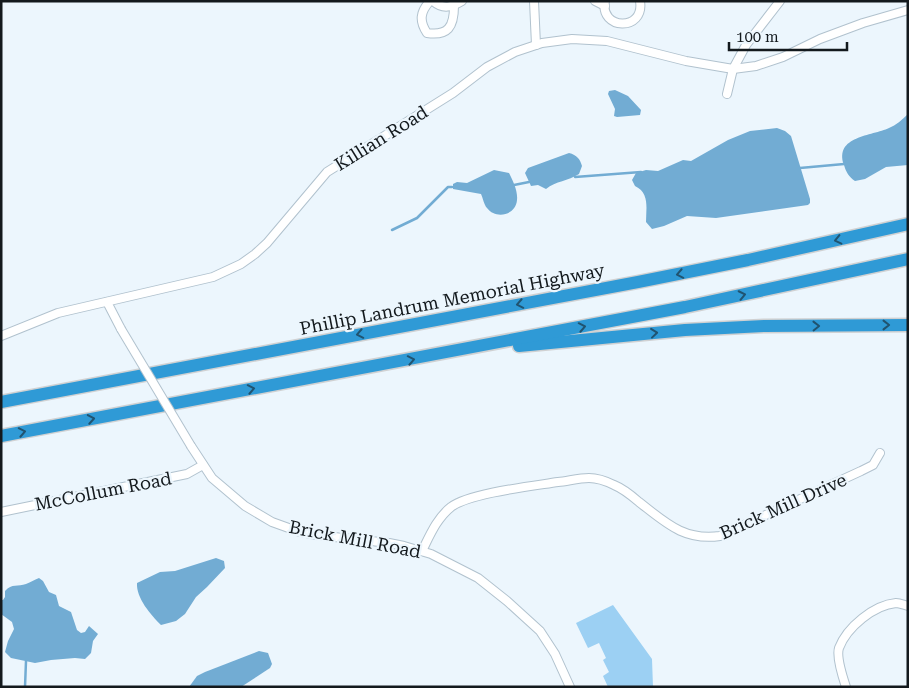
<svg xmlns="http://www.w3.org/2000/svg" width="909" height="688" font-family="'Roboto Serif',serif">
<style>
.green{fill:#9cd0f3}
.water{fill:#72acd3}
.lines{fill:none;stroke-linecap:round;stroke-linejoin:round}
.stream{stroke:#72acd3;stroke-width:2.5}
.minor-casing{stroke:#b1c2ce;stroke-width:10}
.highway-casing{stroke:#d0d1d2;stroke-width:15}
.minor{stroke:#fff;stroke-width:8}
.highway{stroke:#2f9ad6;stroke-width:12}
.minor-bridge-casing{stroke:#b1c2ce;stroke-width:10;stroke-linecap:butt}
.minor-bridge{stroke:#fff;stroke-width:8}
.oneway{stroke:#205370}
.labels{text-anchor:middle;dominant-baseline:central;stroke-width:4.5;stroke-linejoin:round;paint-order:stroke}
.street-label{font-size:18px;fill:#13191d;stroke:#ecf6fd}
</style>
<rect width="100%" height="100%" fill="#ecf6fd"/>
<polygon class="green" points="613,605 652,659 653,687 608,687 603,676 609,672 603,660 606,658 599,643 588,648 576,623"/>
<g class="water">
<polygon points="615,90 628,96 641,110 640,115 617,117 614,116 615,109 608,94 609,91"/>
<path d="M 908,114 L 908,165 L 886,167 L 865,179 L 855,181 C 849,177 846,172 844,165 C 834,136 872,136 889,128 C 896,125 902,120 908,114 Z"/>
<path d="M 777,128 L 785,131 L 791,136 L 810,199 L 810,203 L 808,205 L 716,218 L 687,216 L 664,226 L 652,229 L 646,222 C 646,209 650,193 635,186 L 632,180 L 636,173 L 646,170 L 658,171 L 683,160 L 691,161 L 728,140 L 750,131 Z"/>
<path d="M 569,153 C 577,155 580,159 582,166 L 579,174 C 568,181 556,181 546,189 L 538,185 L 531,186 L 525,173 L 528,168 Z"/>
<path d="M 494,170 L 509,173 C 513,181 518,191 517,200 C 516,215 496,220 487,208 C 484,205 483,198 481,194 L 453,189 L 453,184 L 457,182 L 467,183 Z"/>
<path d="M 216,558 L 224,561 L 225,568 L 207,587 L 196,597 L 185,614 L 176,621 L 161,625 C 151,615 136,598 137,583 L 160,572 L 175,571 Z"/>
<path d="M 39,578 L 43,581 L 49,592 L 56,595 L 59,606 L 71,612 L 77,630 L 81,633 L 85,632 L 89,626 L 98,634 L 93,641 L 91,653 L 85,659 L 75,658 L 51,660 L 35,663 L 11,658 L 5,652 L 8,641 L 14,629 L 12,622 L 1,614 L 1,600 L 3,600 L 5,597 L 5,591 C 12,583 18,587 26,584 C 31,582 34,580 39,578 Z"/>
<polygon points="259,651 268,653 272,664 270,668 241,687 189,687 197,676 205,672"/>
</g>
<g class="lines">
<g class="stream">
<polyline points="800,168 844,164"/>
<polyline points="575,177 641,172"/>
<polyline points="514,185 529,182"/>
<polyline points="392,230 417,218 448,187 452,187"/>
<polyline points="25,687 26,661"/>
</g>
<defs>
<g id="minor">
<path d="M 430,1 C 420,12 419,21 427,33 C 448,36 454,27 454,6"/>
<path d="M 433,1 C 443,10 452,7 462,1"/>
<polyline points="534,1 536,45"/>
<polyline points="595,1 605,6"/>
<path d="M 605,1 C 599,30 645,32 640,1"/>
<polyline points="727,94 733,69 746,45 780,1"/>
<polyline points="107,302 121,329"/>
<polyline points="1,336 58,313 213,277 241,264 255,254 267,243 327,172 453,93 487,67 515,52 542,43 572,39 607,41 686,61 733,69 756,66 783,57 820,39 863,23 908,10"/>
<polyline points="191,446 212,478 245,506 272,522 297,531 316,535 389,543 404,546 431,554 478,578 507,601 540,631 555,654 570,687"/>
<polyline points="1,512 187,474 203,465"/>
<path d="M 422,551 C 430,535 437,518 451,507 C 470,493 533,486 558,482 C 568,481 579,478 589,478 C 597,478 606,481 614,485 C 624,489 632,496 639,502 C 666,523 684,541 720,536 L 861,471 L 873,465 L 880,453"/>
<path d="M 846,687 C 843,678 836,657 839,648 C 847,627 874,605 896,603 C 900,603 904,605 908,606"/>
</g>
<g id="highway">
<polyline points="519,346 685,330 764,326 908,325"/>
<polyline points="1,402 638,282 748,260 908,224"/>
<polyline points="1,436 685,307 908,259"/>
</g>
</defs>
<use href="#minor" class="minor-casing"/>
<use href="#highway" class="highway-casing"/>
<use href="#minor" class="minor"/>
<use href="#highway" class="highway"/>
<defs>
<polyline id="minor-bridge" points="121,329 191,446"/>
</defs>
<use href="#minor-bridge" class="minor-bridge-casing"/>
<use href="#minor-bridge" class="minor-bridge"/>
</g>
<defs><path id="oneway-chevron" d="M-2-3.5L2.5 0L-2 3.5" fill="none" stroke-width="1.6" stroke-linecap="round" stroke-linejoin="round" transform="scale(1.25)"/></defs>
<g class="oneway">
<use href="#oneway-chevron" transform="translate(838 240) rotate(167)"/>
<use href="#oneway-chevron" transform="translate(680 274) rotate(169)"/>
<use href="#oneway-chevron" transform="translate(742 295) rotate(-12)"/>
<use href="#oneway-chevron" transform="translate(520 304) rotate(169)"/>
<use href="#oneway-chevron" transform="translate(886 325)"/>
<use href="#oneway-chevron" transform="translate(816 326) rotate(-1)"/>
<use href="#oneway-chevron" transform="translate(582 327) rotate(-11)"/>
<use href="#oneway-chevron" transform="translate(654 333) rotate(-6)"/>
<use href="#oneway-chevron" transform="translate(360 334) rotate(169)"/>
<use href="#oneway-chevron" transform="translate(411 360) rotate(-11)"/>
<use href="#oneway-chevron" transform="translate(251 389) rotate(-11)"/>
<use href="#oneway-chevron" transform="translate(91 419) rotate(-10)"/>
<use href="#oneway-chevron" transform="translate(22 432) rotate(-11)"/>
</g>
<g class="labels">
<g class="street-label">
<text transform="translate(381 138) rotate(-32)">Killian Road</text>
<text transform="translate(452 299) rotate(-11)">Phillip Landrum Memorial Highway</text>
<text transform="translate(103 491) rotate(-11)">McCollum Road</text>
<text transform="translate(783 506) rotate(-24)">Brick Mill Drive</text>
<text transform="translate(355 539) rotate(11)">Brick Mill Road</text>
</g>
</g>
<rect width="909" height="688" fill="none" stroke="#13191d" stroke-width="5"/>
<path d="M729 42v8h118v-8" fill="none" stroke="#13191d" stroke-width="2.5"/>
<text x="736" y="42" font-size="15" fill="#13191d" stroke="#ecf6fd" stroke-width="4" paint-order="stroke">100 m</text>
</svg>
